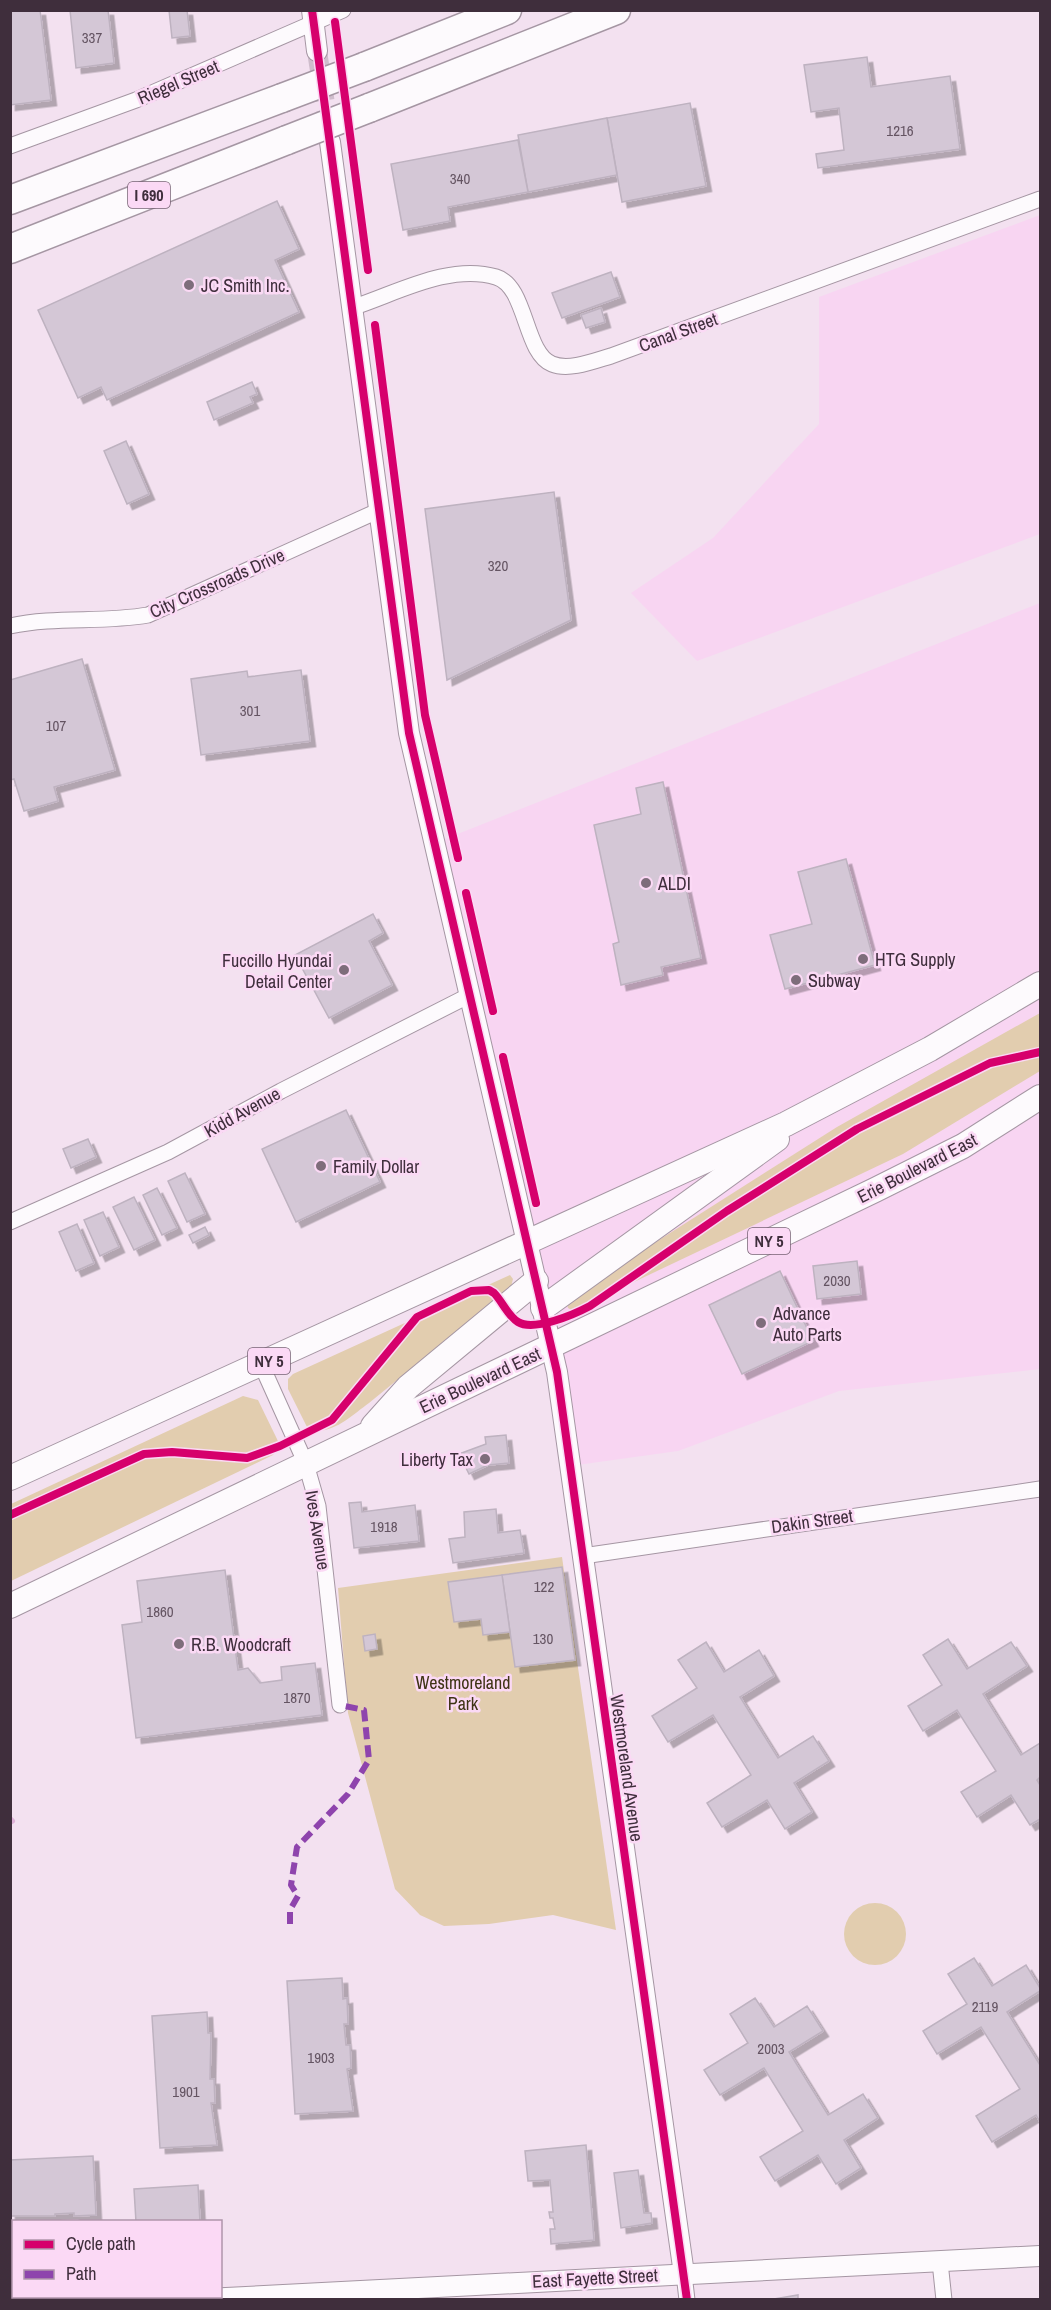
<svg xmlns="http://www.w3.org/2000/svg" width="1051" height="2310" font-family="'Archivo Narrow',sans-serif">
<style>
.built{fill:#f8d5f2}
.green{fill:#e2cdaf}
.lines{fill:none;stroke-linecap:round;stroke-linejoin:round}
.stream{stroke:#dfb2d8;stroke-width:6}
.building{fill:#d4c7d6;stroke:#beb2c0;stroke-width:1.5;filter:url(#shadow)}
.tertiary-tunnel{stroke:#cfbdcc;stroke-width:20;stroke-dasharray:20 10;stroke-linecap:butt}
.minor-casing{stroke:#a596a3;stroke-width:17}
.tertiary-casing{stroke:#a596a3;stroke-width:22}
.primary-casing{stroke:#a596a3;stroke-width:26}
.motorway-casing{stroke:#a596a3;stroke-width:31}
.minor{stroke:#fdfafd;stroke-width:15}
.tertiary{stroke:#fdfafd;stroke-width:20}
.primary{stroke:#fdfafd;stroke-width:24}
.motorway{stroke:#fdfafd;stroke-width:28}
.motorway-bridge-casing{stroke:#a596a3;stroke-width:31;stroke-linecap:butt}
.motorway-bridge{stroke:#fdfafd;stroke-width:28}
.quiet{stroke:#8e44ad;stroke-width:6;stroke-dasharray:12 6;stroke-linecap:butt}
.cycleway-casing{stroke:#fbd9f5;stroke-width:11}
.cycleway{stroke:#d6006c;stroke-width:8}
.poi-dot{fill:#7e6d7b;stroke:#fbd9f5;stroke-width:2}
.labels{text-anchor:middle;dominant-baseline:central;stroke-width:5;stroke-linejoin:round;paint-order:stroke}
.number-label{font-size:15px;fill:#645462}
.shield{fill:#fbd9f5;stroke:#776174;stroke-width:1.5}
.shield-label{font-size:16px;font-weight:bold;fill:#3f2e3c}
.street-label{font-size:18px;fill:#3f2e3c;stroke:#fbd9f5}
.poi-label{font-size:18px;fill:#3f2e3c;stroke:#fbd9f5;text-anchor:start}
.park-label{font-size:18px;fill:#3e3415;stroke:#fbd9f5}
</style>
<defs>
<filter id="shadow"><feDropShadow dx="5.5" dy="5.5" stdDeviation="0" flood-color="#0004"/></filter>
</defs>
<rect width="100%" height="100%" fill="#f3e1f0"/>
<g class="built">
<polygon points="1040,215 1040,534 697,661 631,593 713,538 819,424 819,297"/>
<polygon points="1040,603 1040,1369 839,1391 678,1451 570,1466 435,843"/>
</g>
<g class="green">
<polygon points="1040,1013 1040,1071 903,1154 573,1311 568,1308 566,1300 574,1294 837,1127"/>
<path d="M 510,1275 L 513,1279 L 511,1287 L 369,1403 C 352,1415 331,1437 308,1429 L 288,1389 L 288,1379 L 293,1374 Z"/>
<polygon points="243,1396 258,1400 277,1439 279,1444 273,1455 11,1581 11,1504"/>
<polygon points="562,1557 616,1930 553,1915 489,1924 444,1926 420,1915 395,1889 348,1713 338,1588"/>
<circle cx="875" cy="1934" r="31"/>
</g>
<g class="lines">
<polyline class="stream" points="10,1819 12,1821"/>
</g>
<g class="building">
<polygon points="40,10 51,100 10,105 10,11"/>
<polygon points="70,10 108,10 114,63 76,68"/>
<polygon points="169,10 187,10 190,36 172,38"/>
<polygon points="867,57 871,87 950,76 960,149 818,168 816,154 844,150 839,108 811,112 804,65"/>
<polygon points="690,103 706,186 622,202 607,118"/>
<polygon points="607,118 617,175 528,192 518,135"/>
<polygon points="518,140 528,192 448,207 450,221 403,230 391,164"/>
<polygon points="277,201 299,249 275,260 299,312 107,400 101,387 78,398 38,310"/>
<polygon points="611,272 620,297 562,318 552,293"/>
<polygon points="601,308 605,322 586,328 581,315"/>
<polygon points="252,382 257,394 250,397 253,403 214,420 207,402"/>
<polygon points="126,441 149,494 127,504 104,451"/>
<polygon points="554,492 571,620 447,680 425,509"/>
<polygon points="82,659 115,770 54,787 58,801 24,811 14,779 10,780 10,680"/>
<polygon points="301,670 310,741 201,755 191,679 247,671 248,677"/>
<polygon points="663,782 701,958 661,967 663,975 621,985 613,944 619,942 594,825 641,814 636,788"/>
<polygon points="846,859 875,965 785,989 770,935 812,924 798,872"/>
<polygon points="373,914 383,933 369,941 392,985 329,1018 295,955"/>
<polygon points="346,1110 380,1182 296,1222 262,1149"/>
<polygon points="88,1139 96,1157 71,1168 63,1149"/>
<polygon points="185,1173 205,1214 187,1222 168,1181"/>
<polygon points="157,1188 177,1228 162,1235 143,1195"/>
<polygon points="134,1197 155,1240 134,1250 113,1207"/>
<polygon points="103,1212 119,1247 100,1256 84,1220"/>
<polygon points="77,1224 94,1263 76,1271 59,1232"/>
<polygon points="205,1227 209,1235 193,1243 189,1235"/>
<polygon points="857,1261 861,1294 817,1299 813,1266"/>
<polygon points="780,1271 813,1341 742,1374 709,1305"/>
<polygon points="506,1435 509,1463 488,1465 469,1474 459,1454 486,1444 485,1437"/>
<polygon points="361,1502 362,1512 415,1505 419,1541 354,1548 349,1503"/>
<polygon points="496,1509 498,1533 520,1530 524,1553 453,1563 449,1539 465,1537 464,1512"/>
<polygon points="562,1567 575,1660 515,1667 502,1575"/>
<polygon points="225,1570 238,1670 248,1668 260,1683 282,1680 281,1667 315,1663 322,1715 136,1738 122,1625 142,1622 137,1581"/>
<polygon points="502,1575 510,1632 483,1635 481,1619 454,1622 448,1582"/>
<polygon points="375,1634 377,1649 365,1651 363,1636"/>
<polygon points="948,1639 967,1669 1011,1642 1027,1666 983,1694 1021,1755 1040,1743 1040,1777 1037,1780 1040,1785 1040,1819 1030,1825 1011,1795 977,1817 961,1792 996,1771 957,1710 923,1731 908,1706 942,1685 923,1655"/>
<polygon points="706,1642 724,1672 759,1650 774,1676 740,1697 778,1758 813,1736 829,1761 794,1783 812,1812 785,1829 767,1800 722,1827 707,1803 751,1775 713,1715 668,1742 652,1716 697,1688 678,1660"/>
<polygon points="974,1958 992,1986 1026,1965 1040,1988 1040,1991 1007,2012 1040,2065 1040,2122 1036,2115 992,2142 976,2116 1020,2089 981,2027 937,2054 923,2031 967,2004 948,1974"/>
<polygon points="342,1978 343,1999 347,1998 348,2024 344,2024 346,2045 350,2045 351,2068 347,2069 353,2111 295,2114 287,1981"/>
<polygon points="755,1998 774,2027 807,2006 823,2031 789,2052 828,2115 863,2094 878,2118 844,2140 861,2168 836,2184 818,2155 775,2181 760,2157 803,2131 764,2068 720,2095 704,2070 748,2043 730,2014"/>
<polygon points="207,2012 208,2033 211,2033 210,2079 214,2079 215,2103 211,2103 217,2145 160,2148 152,2016"/>
<polygon points="586,2145 594,2240 551,2244 550,2229 555,2229 553,2218 550,2218 549,2212 553,2212 550,2180 528,2181 525,2151"/>
<polygon points="93,2156 96,2215 74,2216 74,2213 55,2214 55,2216 10,2216 10,2160"/>
<polygon points="638,2170 644,2213 651,2213 652,2223 621,2228 614,2173"/>
<polygon points="198,2185 200,2222 136,2222 134,2189"/>
<polygon points="798,2295 798,2300 768,2300"/>
</g>
<g class="lines">
<polyline class="tertiary-tunnel" points="317,51 330,137"/>
<defs>
<g id="minor">
<polyline points="10,146 136,100 343,10"/>
<path d="M 354,307 C 397,293 450,263 496,277 C 527,286 524,353 552,364 C 569,371 594,361 611,356 L 1040,199"/>
<path d="M 10,626 C 56,616 102,623 148,615 L 380,510"/>
<polyline points="10,1222 168,1152 281,1091 470,995"/>
<polyline points="261,1364 306,1464 318,1506 340,1705"/>
<polyline points="583,1556 1040,1489"/>
<polyline points="940,2262 944,2300"/>
<polyline points="684,2274 687,2300"/>
</g>
<g id="tertiary">
<polyline points="312,10 317,51"/>
<polyline points="330,142 409,733 557,1372 684,2274"/>
<polyline points="186,2300 1040,2256"/>
</g>
<g id="primary">
<polyline points="543,1308 777,1139"/>
<polyline points="373,1426 408,1387 536,1281"/>
<polyline points="10,1478 786,1124 930,1049 1040,984"/>
<polyline points="10,1606 875,1190 963,1146 1040,1097"/>
</g>
<g id="motorway">
<polyline points="364,67 507,10"/>
<polyline points="369,108 616,10"/>
<polyline points="10,200 282,98"/>
<polyline points="10,249 287,140"/>
</g>
</defs>
<use href="#minor" class="minor-casing"/>
<use href="#tertiary" class="tertiary-casing"/>
<use href="#primary" class="primary-casing"/>
<use href="#motorway" class="motorway-casing"/>
<use href="#minor" class="minor"/>
<use href="#tertiary" class="tertiary"/>
<use href="#primary" class="primary"/>
<use href="#motorway" class="motorway"/>
<defs>
<g id="motorway-bridge">
<polyline points="282,98 364,67"/>
<polyline points="287,140 369,108"/>
</g>
</defs>
<use href="#motorway-bridge" class="motorway-bridge-casing"/>
<use href="#motorway-bridge" class="motorway-bridge"/>
<polyline class="quiet" points="290,1924 290,1910 298,1896 291,1885 297,1847 348,1794 369,1760 364,1710 340,1705"/>
<defs>
<g id="cycleway">
<polyline points="312,10 409,733 557,1372 687,2300"/>
<polyline points="335,22 368,270"/>
<polyline points="375,325 425,715 458,858"/>
<polyline points="466,893 493,1011"/>
<polyline points="503,1057 536,1203"/>
<path d="M 10,1515 L 144,1454 L 172,1452 L 247,1458 L 280,1446 L 332,1420 L 417,1317 L 471,1291 L 489,1290 L 494,1293 C 502,1301 508,1316 518,1322 C 534,1332 575,1314 590,1306 L 727,1211 L 857,1129 L 990,1063 L 1040,1052"/>
</g>
</defs>
<use href="#cycleway" class="cycleway-casing"/>
<use href="#cycleway" class="cycleway"/>
</g>
<g class="poi-dot">
<circle cx="189" cy="285" r="6"/>
<circle cx="646" cy="883" r="6"/>
<circle cx="863" cy="959" r="6"/>
<circle cx="344" cy="970" r="6"/>
<circle cx="796" cy="980" r="6"/>
<circle cx="321" cy="1166" r="6"/>
<circle cx="761" cy="1323" r="6"/>
<circle cx="485" cy="1459" r="6"/>
<circle cx="179" cy="1644" r="6"/>
</g>
<g class="labels">
<g class="number-label">
<text x="92" y="37">337</text>
<text x="900" y="130">1216</text>
<text x="460" y="178">340</text>
<text x="498" y="565">320</text>
<text x="250" y="710">301</text>
<text x="56" y="725">107</text>
<text x="837" y="1280">2030</text>
<text x="384" y="1526">1918</text>
<text x="544" y="1586">122</text>
<text x="160" y="1611">1860</text>
<text x="543" y="1638">130</text>
<text x="297" y="1697">1870</text>
<text x="985" y="2006">2119</text>
<text x="771" y="2048">2003</text>
<text x="321" y="2057">1903</text>
<text x="186" y="2091">1901</text>
</g>
<g class="shield">
<rect x="128" y="182" width="42" height="26" rx="4.5"/>
<rect x="748" y="1228" width="42" height="26" rx="4.5"/>
<rect x="248" y="1348" width="42" height="26" rx="4.5"/>
</g>
<g class="shield-label">
<text x="149" y="195">I 690</text>
<text x="769" y="1241">NY 5</text>
<text x="269" y="1361">NY 5</text>
</g>
<g class="street-label">
<text transform="translate(178 82) rotate(-23)">Riegel Street</text>
<text transform="translate(678 332) rotate(-20)">Canal Street</text>
<text transform="translate(217 583) rotate(-24)">City Crossroads Drive</text>
<text transform="translate(242 1112) rotate(-29)">Kidd Avenue</text>
<text transform="translate(917 1168) rotate(-27)">Erie Boulevard East</text>
<text transform="translate(480 1380) rotate(-25)">Erie Boulevard East</text>
<text transform="translate(812 1521) rotate(-8)">Dakin Street</text>
<text transform="translate(318 1530) rotate(81)">Ives Avenue</text>
<text transform="translate(627 1768) rotate(82)">Westmoreland Avenue</text>
<text transform="translate(595 2278) rotate(-3)">East Fayette Street</text>
</g>
<g class="poi-label">
<text x="201" y="285">JC Smith Inc.</text>
<text x="658" y="883">ALDI</text>
<text x="875" y="959">HTG Supply</text>
<text x="332" y="960" text-anchor="end">Fuccillo Hyundai<tspan x="332" dy="21">Detail Center</tspan></text>
<text x="808" y="980">Subway</text>
<text x="333" y="1166">Family Dollar</text>
<text x="773" y="1313">Advance<tspan x="773" dy="21">Auto Parts</tspan></text>
<text x="473" y="1459" text-anchor="end">Liberty Tax</text>
<text x="191" y="1644">R.B. Woodcraft</text>
</g>
<g class="park-label">
<text x="463" y="1682">Westmoreland<tspan x="463" dy="21">Park</tspan></text>
</g>
</g>
<rect width="1051" height="2310" fill="none" stroke="#3f2e3c" stroke-width="24"/>
<rect x="12" y="2220" width="210" height="78" fill="#fbd9f5" stroke="#b095ab" stroke-width="1.5"/>
<rect x="24" y="2240" width="30" height="9" fill="#d6006c" stroke="#b095ab" stroke-width="1.5"/>
<text x="66" y="2250" font-size="18" fill="#3f2e3c">Cycle path</text>
<rect x="24" y="2270" width="30" height="9" fill="#8e44ad" stroke="#b095ab" stroke-width="1.5"/>
<text x="66" y="2280" font-size="18" fill="#3f2e3c">Path</text>
</svg>
